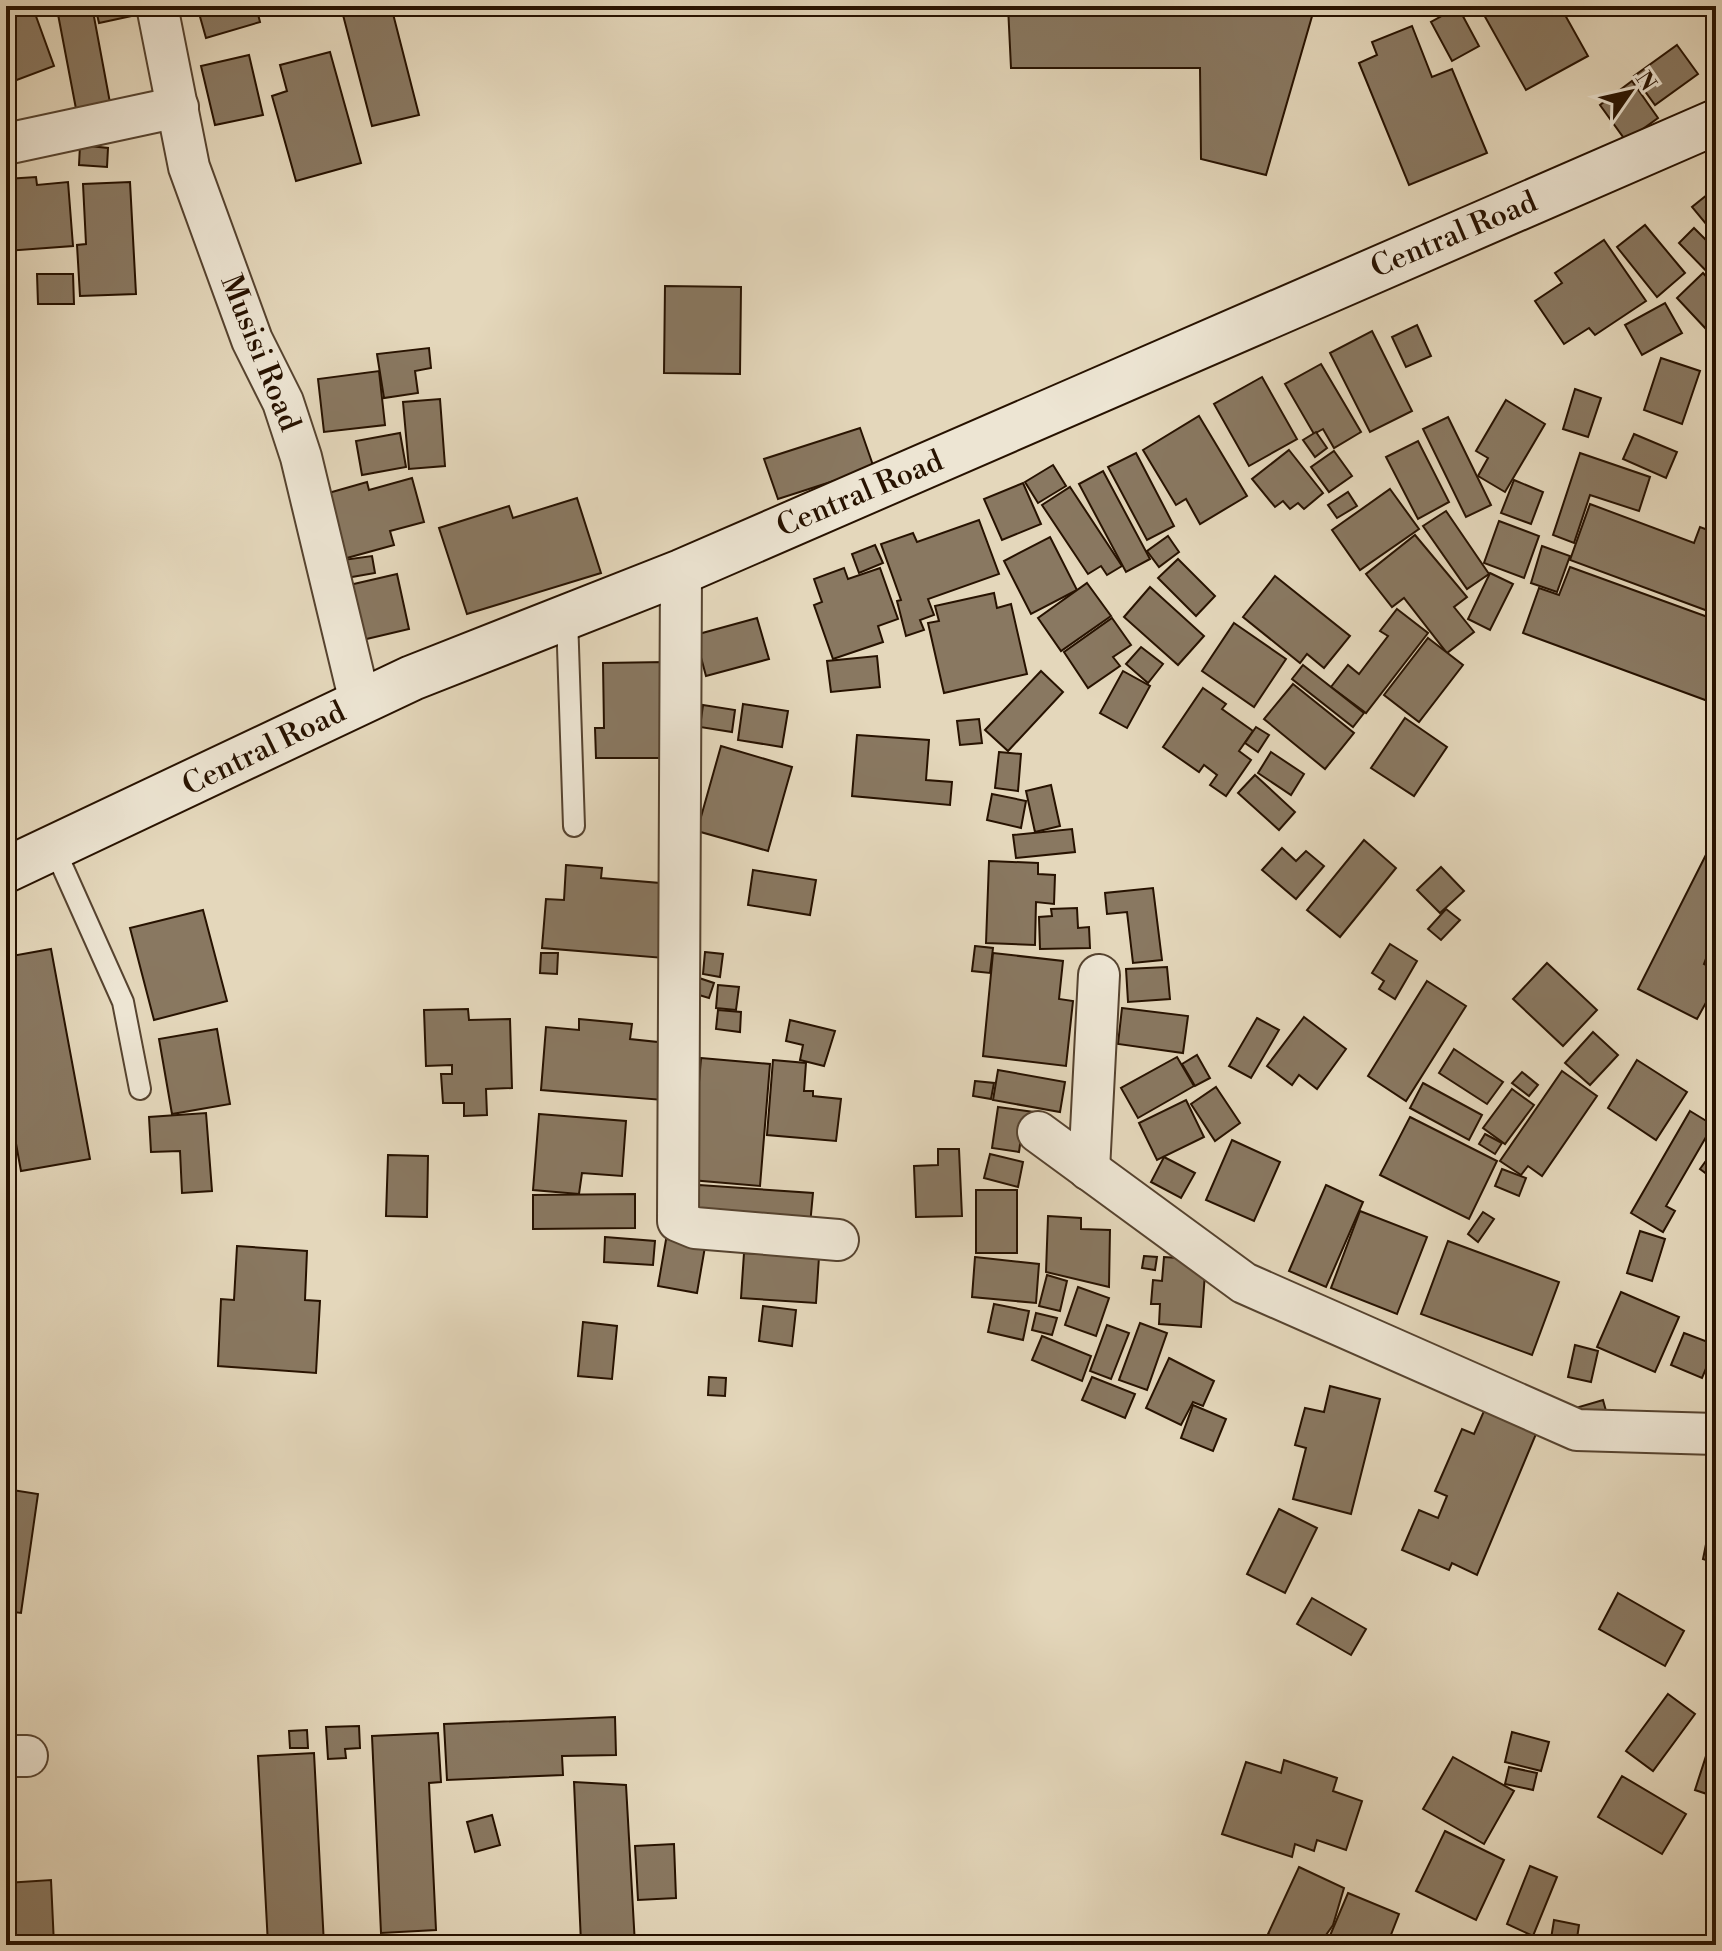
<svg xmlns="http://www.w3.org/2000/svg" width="1722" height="1951" font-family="'Libre Bodoni',serif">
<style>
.building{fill:#897861;stroke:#271200;stroke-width:2}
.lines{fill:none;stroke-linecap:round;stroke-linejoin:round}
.lane-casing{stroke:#56432f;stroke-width:24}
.street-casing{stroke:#56432f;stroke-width:44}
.secondary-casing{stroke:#271200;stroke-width:48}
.lane{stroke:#ede5d3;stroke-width:20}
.street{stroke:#ede5d3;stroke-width:40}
.secondary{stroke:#ede5d3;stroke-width:44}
.labels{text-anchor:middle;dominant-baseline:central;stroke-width:6;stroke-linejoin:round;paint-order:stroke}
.street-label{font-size:30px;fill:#271200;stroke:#ede5d3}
</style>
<rect width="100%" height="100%" fill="#e4d7bb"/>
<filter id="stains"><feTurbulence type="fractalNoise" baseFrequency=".0025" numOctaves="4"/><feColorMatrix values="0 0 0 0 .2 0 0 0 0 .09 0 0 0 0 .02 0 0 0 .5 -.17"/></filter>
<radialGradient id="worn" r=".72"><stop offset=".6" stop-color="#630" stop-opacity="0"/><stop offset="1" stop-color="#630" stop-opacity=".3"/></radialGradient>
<g class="building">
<polygon points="75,6 92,6 111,108 77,114 57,9"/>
<polygon points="95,6 139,6 141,14 99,23"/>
<polygon points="197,6 256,6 260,22 206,38"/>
<polygon points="378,6 391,6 419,115 372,126 343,15"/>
<polygon points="1008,6 1315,6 1266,175 1201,159 1200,68 1011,68"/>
<polygon points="1479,6 1560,6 1588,56 1526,90"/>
<polygon points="1458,7 1479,46 1452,61 1431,22"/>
<polygon points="33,8 54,66 6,84 6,18"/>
<polygon points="1412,26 1432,77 1452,69 1487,153 1409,185 1359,63 1377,55 1372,42"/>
<polygon points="1677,45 1698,74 1655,105 1634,76"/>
<polygon points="330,52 361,163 296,181 272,96 287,91 280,65"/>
<polygon points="249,55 263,115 215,125 201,66"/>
<polygon points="1632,81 1658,118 1626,141 1600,105"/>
<polygon points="80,145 108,148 107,167 79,165"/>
<polygon points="36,177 37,185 68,182 73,246 6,251 6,179"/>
<polygon points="130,182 136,294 80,296 77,245 86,244 83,184"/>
<polygon points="1713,190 1716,193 1716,236 1692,207"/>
<polygon points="1645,225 1685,273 1657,297 1617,247"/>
<polygon points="1694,228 1716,250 1716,281 1679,243"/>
<polygon points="1604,240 1646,301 1595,335 1589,328 1564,344 1535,301 1562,283 1555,273"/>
<polygon points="1703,273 1716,287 1716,322 1707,330 1677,298"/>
<polygon points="37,274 73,274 74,304 38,304"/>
<polygon points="665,286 741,287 740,374 664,373"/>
<polygon points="1665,303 1682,333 1642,355 1625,325"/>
<polygon points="1417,325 1431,356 1406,367 1392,337"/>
<polygon points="1372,331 1412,411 1370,432 1330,353"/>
<polygon points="429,348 431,368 415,371 418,393 384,398 377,354"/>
<polygon points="1661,358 1700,371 1682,424 1644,410"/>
<polygon points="1321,364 1361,432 1334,448 1323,429 1314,434 1285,384"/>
<polygon points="379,371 385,425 324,432 318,379"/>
<polygon points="1262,377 1297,439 1249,466 1214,404"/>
<polygon points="1575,389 1601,398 1588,437 1563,429"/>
<polygon points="440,399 445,466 409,469 403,402"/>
<polygon points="1506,400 1545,424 1505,492 1478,476 1488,458 1476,451"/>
<polygon points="1199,416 1247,496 1200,524 1186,499 1176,505 1143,450"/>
<polygon points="1448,417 1491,505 1466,517 1423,429"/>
<polygon points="860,428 874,468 778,499 764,459"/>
<polygon points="1316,432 1327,448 1315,457 1303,440"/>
<polygon points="400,433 406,467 362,475 356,441"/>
<polygon points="1634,434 1677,452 1666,478 1623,459"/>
<polygon points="1418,441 1449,502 1418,519 1386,457"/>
<polygon points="1289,450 1323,493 1304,509 1298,503 1290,509 1283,501 1275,507 1252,479"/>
<polygon points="1334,451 1352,476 1329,492 1311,467"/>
<polygon points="1136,453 1174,526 1147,540 1108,467"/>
<polygon points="1580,453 1650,477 1639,511 1590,495 1574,543 1553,535"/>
<polygon points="1053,465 1066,486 1038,503 1025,482"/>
<polygon points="1103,471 1150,559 1126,572 1079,484"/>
<polygon points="412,478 424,522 390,531 394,545 336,561 318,496 367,482 369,490"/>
<polygon points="1514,480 1543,492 1531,524 1501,513"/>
<polygon points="1023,483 1041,524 1002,540 984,499"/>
<polygon points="1070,487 1122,566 1107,575 1101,566 1088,574 1042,505"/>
<polygon points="1390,489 1419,529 1360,570 1332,530"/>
<polygon points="1348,492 1357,506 1337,518 1328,505"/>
<polygon points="577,498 601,573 467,614 439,528 509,506 513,518"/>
<polygon points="1590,504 1694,543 1700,527 1716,533 1716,614 1570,560"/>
<polygon points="1446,511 1489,574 1467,589 1423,526"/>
<polygon points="979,520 999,574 928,599 934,615 920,620 924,630 906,636 897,601 901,600 881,544 913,533 917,542"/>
<polygon points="1499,521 1539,536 1524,578 1484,563"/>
<polygon points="1415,535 1467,597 1454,607 1474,632 1447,653 1404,598 1392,607 1366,574"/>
<polygon points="1168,536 1179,552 1159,567 1147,551"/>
<polygon points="1050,537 1077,590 1031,614 1004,561"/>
<polygon points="875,545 883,563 859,573 852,554"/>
<polygon points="1542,546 1570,556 1557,592 1531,583"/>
<polygon points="372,556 375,573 346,578 343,560"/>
<polygon points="1178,559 1215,596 1196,616 1158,578"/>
<polygon points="1570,567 1716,620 1716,704 1523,633 1539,588 1559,595"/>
<polygon points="844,568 848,579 880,568 898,619 878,626 883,642 833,659 814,605 822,602 814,579"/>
<polygon points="1490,573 1513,584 1490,630 1468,619"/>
<polygon points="397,574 409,629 358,641 345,586"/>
<polygon points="1275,576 1350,636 1324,668 1307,654 1300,663 1243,617"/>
<polygon points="1087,583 1111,616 1061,651 1038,618"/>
<polygon points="1150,587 1204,636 1178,665 1124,617"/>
<polygon points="994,593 997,608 1011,604 1027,674 944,693 928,623 939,621 935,606"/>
<polygon points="1397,609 1428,633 1366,713 1331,687 1348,665 1359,674 1388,636 1380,631"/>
<polygon points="757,618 769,659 706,676 695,635"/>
<polygon points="1112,618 1131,645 1113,657 1120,666 1088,688 1064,652"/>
<polygon points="1234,623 1286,659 1254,707 1202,671"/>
<polygon points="1428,638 1463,665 1419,722 1384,695"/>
<polygon points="1141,647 1163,664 1148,683 1126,664"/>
<polygon points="877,656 880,687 831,692 827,661"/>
<polygon points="665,662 666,758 596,758 595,728 604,728 603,663"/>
<polygon points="1303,665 1364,713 1353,727 1292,679"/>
<polygon points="1041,671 1063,692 1008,751 985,730"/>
<polygon points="1123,671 1150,686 1127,728 1100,713"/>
<polygon points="1293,684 1354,733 1325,769 1264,719"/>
<polygon points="1203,688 1226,704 1222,709 1253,731 1239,751 1251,760 1226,796 1210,785 1217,775 1204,765 1199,772 1163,747"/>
<polygon points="743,704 788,711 782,747 738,740"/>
<polygon points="703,705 735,710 732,732 700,727"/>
<polygon points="1405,718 1447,747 1414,796 1371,768"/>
<polygon points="979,719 982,743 960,745 957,721"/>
<polygon points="1256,727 1269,735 1258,752 1245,743"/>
<polygon points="857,735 929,740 926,780 952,782 950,805 852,796"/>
<polygon points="721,746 792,767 768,851 697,831"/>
<polygon points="999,752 1021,754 1018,791 995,788"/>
<polygon points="1271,752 1304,774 1291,795 1258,773"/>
<polygon points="1255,775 1295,812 1279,830 1238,793"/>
<polygon points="1051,785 1060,826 1035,832 1026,791"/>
<polygon points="992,794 1026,801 1021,828 987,820"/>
<polygon points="1072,829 1075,852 1016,858 1013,835"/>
<polygon points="1716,835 1716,961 1707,956 1704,964 1716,970 1716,1001 1709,997 1697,1019 1638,989"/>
<polygon points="1364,840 1396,868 1340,937 1307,910"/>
<polygon points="1282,848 1296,861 1306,851 1324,866 1296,899 1262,870"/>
<polygon points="989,861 1038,863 1038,874 1055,875 1054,904 1036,902 1035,945 986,943"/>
<polygon points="566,865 602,868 601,878 660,883 659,898 668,899 664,958 542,948 546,899 564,900"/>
<polygon points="1441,867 1464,891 1440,913 1417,890"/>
<polygon points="753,870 816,880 810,915 748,905"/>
<polygon points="1153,888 1162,960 1133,963 1127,912 1107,914 1105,893"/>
<polygon points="1077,908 1078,928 1089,927 1090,948 1040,949 1039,917 1052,916 1051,909"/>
<polygon points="1446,909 1460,920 1441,940 1428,929"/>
<polygon points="203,910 227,1001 154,1020 130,928"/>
<polygon points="1390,944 1417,961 1395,999 1379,989 1384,981 1372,973"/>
<polygon points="975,946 993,948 990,973 972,971"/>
<polygon points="51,949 90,1159 21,1171 6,1089 6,957"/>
<polygon points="705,952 723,954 720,977 703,974"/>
<polygon points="541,953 558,953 557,974 540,973"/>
<polygon points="993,953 1063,961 1059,999 1073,1001 1066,1066 983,1056"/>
<polygon points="1547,963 1597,1010 1563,1046 1513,999"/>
<polygon points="1167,967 1170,999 1128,1002 1126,969"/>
<polygon points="693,976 714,983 709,998 689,992"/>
<polygon points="1427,981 1466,1006 1406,1101 1368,1076"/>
<polygon points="718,985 739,987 736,1010 716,1008"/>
<polygon points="1122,1008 1188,1016 1183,1053 1118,1044"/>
<polygon points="468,1009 469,1020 510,1019 512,1088 486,1089 487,1115 464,1116 464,1103 443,1103 441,1074 452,1074 452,1065 426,1066 424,1010"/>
<polygon points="718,1010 741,1012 740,1032 716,1029"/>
<polygon points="1304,1017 1346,1049 1317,1089 1299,1075 1292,1085 1267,1066"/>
<polygon points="1257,1018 1279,1030 1251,1078 1229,1066"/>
<polygon points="579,1019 632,1024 630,1039 667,1043 663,1100 541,1090 546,1027 579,1030"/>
<polygon points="790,1020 835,1031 824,1066 800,1060 803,1045 786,1041"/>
<polygon points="217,1029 230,1104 172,1114 159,1039"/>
<polygon points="1593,1032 1618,1055 1590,1085 1565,1063"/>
<polygon points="1454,1049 1503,1082 1487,1104 1439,1073"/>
<polygon points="1197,1055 1210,1078 1195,1086 1182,1064"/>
<polygon points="1177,1057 1194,1086 1138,1118 1121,1088"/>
<polygon points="701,1058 770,1064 760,1186 691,1180"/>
<polygon points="773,1060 806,1063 804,1091 813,1091 813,1096 841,1099 836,1141 767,1135"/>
<polygon points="1637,1060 1687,1092 1656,1140 1608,1108"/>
<polygon points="998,1070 1065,1082 1060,1112 993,1100"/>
<polygon points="1562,1071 1597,1096 1542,1176 1528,1166 1521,1175 1500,1161"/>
<polygon points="1522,1072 1538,1085 1529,1096 1512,1083"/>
<polygon points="975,1081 994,1083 991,1099 973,1096"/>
<polygon points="1423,1083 1482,1115 1469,1140 1410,1108"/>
<polygon points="1216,1087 1240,1123 1215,1141 1191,1104"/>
<polygon points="1512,1089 1534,1105 1505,1144 1483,1128"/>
<polygon points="1186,1100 1204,1137 1157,1160 1139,1123"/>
<polygon points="998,1107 1041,1113 1022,1130 1019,1152 992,1148"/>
<polygon points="1690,1111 1713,1125 1666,1206 1675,1211 1663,1232 1631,1213"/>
<polygon points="206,1113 212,1191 182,1193 180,1151 151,1152 149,1117"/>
<polygon points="539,1114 626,1121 622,1176 582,1173 579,1194 533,1190"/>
<polygon points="1410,1117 1497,1161 1469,1219 1380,1175"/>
<polygon points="1485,1134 1502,1143 1495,1154 1479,1144"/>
<polygon points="1232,1140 1280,1162 1254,1221 1206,1200"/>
<polygon points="1716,1147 1716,1181 1700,1169"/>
<polygon points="938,1149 959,1149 962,1216 916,1217 914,1166 938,1165"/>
<polygon points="990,1154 1023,1162 1018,1187 984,1178"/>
<polygon points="388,1155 428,1156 427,1217 386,1216"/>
<polygon points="1164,1157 1195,1173 1181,1198 1151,1182"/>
<polygon points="1502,1169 1526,1178 1519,1196 1495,1186"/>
<polygon points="699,1185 813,1193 810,1225 697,1216"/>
<polygon points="1326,1185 1363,1202 1326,1287 1289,1271"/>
<rect x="976" y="1190" width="41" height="63"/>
<polygon points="635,1194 635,1228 533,1229 533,1195"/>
<polygon points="1360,1211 1427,1237 1397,1314 1331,1288"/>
<polygon points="1483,1212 1494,1219 1478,1242 1468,1234"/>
<polygon points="1048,1216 1081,1218 1081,1229 1110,1230 1109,1287 1046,1272"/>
<polygon points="1640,1231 1665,1239 1652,1281 1627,1273"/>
<polygon points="667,1234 706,1241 697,1293 658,1286"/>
<polygon points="605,1237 655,1241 653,1265 604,1262"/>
<polygon points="1448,1241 1559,1282 1532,1355 1421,1314"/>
<polygon points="237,1246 307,1251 305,1300 320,1301 316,1373 218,1366 221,1299 234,1300"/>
<polygon points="744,1253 819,1257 816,1303 741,1298"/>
<polygon points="1144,1256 1157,1257 1155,1270 1142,1268"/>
<polygon points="975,1257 1039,1264 1036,1303 972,1297"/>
<polygon points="1164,1257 1206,1260 1201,1327 1159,1324 1160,1304 1151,1304 1153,1280 1162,1281"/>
<polygon points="1047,1275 1067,1281 1060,1311 1039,1306"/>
<polygon points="1078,1287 1109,1298 1096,1336 1065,1325"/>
<polygon points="1621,1292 1679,1317 1655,1372 1597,1347"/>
<polygon points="994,1304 1029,1311 1023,1340 988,1332"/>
<polygon points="763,1306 796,1310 792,1346 759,1341"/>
<polygon points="1036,1313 1057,1318 1052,1335 1032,1330"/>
<polygon points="583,1322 617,1326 612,1379 578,1376"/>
<polygon points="1140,1323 1167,1333 1147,1390 1119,1380"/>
<polygon points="1107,1325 1129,1333 1111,1379 1090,1371"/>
<polygon points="1684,1333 1716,1345 1702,1378 1671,1365"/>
<polygon points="1042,1336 1091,1356 1082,1381 1032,1360"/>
<polygon points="1575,1345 1598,1351 1591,1382 1568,1377"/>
<polygon points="1169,1358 1214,1381 1203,1406 1193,1402 1181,1425 1146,1408"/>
<polygon points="709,1377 726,1378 725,1396 708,1395"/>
<polygon points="1092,1377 1135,1394 1125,1418 1082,1400"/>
<polygon points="1330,1386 1380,1399 1351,1514 1293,1499 1306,1448 1295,1445 1305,1408 1324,1412"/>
<polygon points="1603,1400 1609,1422 1572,1409"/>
<polygon points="1193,1405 1226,1419 1213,1451 1181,1438"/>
<polygon points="1484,1411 1536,1434 1477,1575 1452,1563 1449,1570 1402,1550 1419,1510 1438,1518 1447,1496 1435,1491 1462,1429 1474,1434"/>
<polygon points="6,1489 38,1494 21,1613 6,1611"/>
<polygon points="1716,1495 1716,1563 1703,1559"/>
<polygon points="1279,1509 1317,1528 1285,1593 1247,1574"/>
<polygon points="1618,1593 1684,1631 1665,1666 1599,1629"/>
<polygon points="1312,1598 1366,1629 1351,1655 1297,1624"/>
<polygon points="1668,1694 1695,1714 1653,1771 1626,1751"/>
<polygon points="615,1717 616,1755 562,1756 563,1775 447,1780 444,1724"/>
<polygon points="1716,1725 1716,1797 1695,1790"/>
<polygon points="359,1726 360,1748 345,1749 346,1758 328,1759 326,1727"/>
<polygon points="307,1730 308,1748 290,1748 289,1731"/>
<polygon points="1512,1732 1549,1742 1541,1771 1505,1762"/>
<polygon points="438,1733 441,1782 429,1783 436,1930 381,1933 372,1736"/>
<polygon points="314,1753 324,1945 268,1945 258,1756"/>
<polygon points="1453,1757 1514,1791 1484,1844 1423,1809"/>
<polygon points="1284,1760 1337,1778 1333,1791 1362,1801 1346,1850 1317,1840 1314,1851 1295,1844 1292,1857 1222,1834 1246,1762 1281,1773"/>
<polygon points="1509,1767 1537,1773 1533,1790 1505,1784"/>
<polygon points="1622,1776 1686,1814 1662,1854 1598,1817"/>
<polygon points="574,1782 626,1785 635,1945 581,1943"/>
<polygon points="492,1815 500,1845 475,1852 467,1822"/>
<polygon points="1445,1831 1504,1860 1476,1920 1416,1891"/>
<polygon points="674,1844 676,1898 638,1900 635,1846"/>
<polygon points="1530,1866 1557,1877 1533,1936 1507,1924"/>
<polygon points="1299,1867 1344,1888 1333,1925 1319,1945 1291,1945 1268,1934"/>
<polygon points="51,1880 54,1945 6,1945 6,1883"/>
<polygon points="1348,1893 1399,1914 1387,1945 1326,1945"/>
<polygon points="1554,1920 1579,1925 1576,1945 1550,1945"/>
</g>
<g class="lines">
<defs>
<g id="lane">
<polyline points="567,617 574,826"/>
<polyline points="54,848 123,1002 140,1089"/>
</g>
<g id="street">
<polyline points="157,6 189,167 252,340 283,402 301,457 360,702"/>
<polyline points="6,144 178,107"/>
<polyline points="681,572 678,1221 695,1228 838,1240"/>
<polyline points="1038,1132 1244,1283 1577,1430 1716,1434"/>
<polyline points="1089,1170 1099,975"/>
<polyline points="6,1756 27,1756"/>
</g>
<polyline id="secondary" points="6,870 412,678 681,572 1716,122"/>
</defs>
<use href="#lane" class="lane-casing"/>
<use href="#street" class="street-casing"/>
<use href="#secondary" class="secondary-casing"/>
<use href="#lane" class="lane"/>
<use href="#street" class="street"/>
<use href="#secondary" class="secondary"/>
</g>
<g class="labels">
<g class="street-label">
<text transform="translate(1454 235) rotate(-23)">Central Road</text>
<text transform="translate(260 353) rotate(68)">Musisi Road</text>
<text transform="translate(860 494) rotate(-23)">Central Road</text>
<text transform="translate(264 749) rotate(-26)">Central Road</text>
</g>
</g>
<rect width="1722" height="1951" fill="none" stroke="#e4d7bb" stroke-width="32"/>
<rect x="8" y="8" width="1706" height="1935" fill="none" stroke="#271200" stroke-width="4"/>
<rect x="16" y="16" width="1690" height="1919" fill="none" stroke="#271200" stroke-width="2"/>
<g transform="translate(1630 92) rotate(56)" stroke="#ede5d3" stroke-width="6" paint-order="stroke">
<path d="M0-6L14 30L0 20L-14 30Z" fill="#271200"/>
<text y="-12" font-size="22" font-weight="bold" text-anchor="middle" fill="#271200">N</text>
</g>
<rect width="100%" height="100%" filter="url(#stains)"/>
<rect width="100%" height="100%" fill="url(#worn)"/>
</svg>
